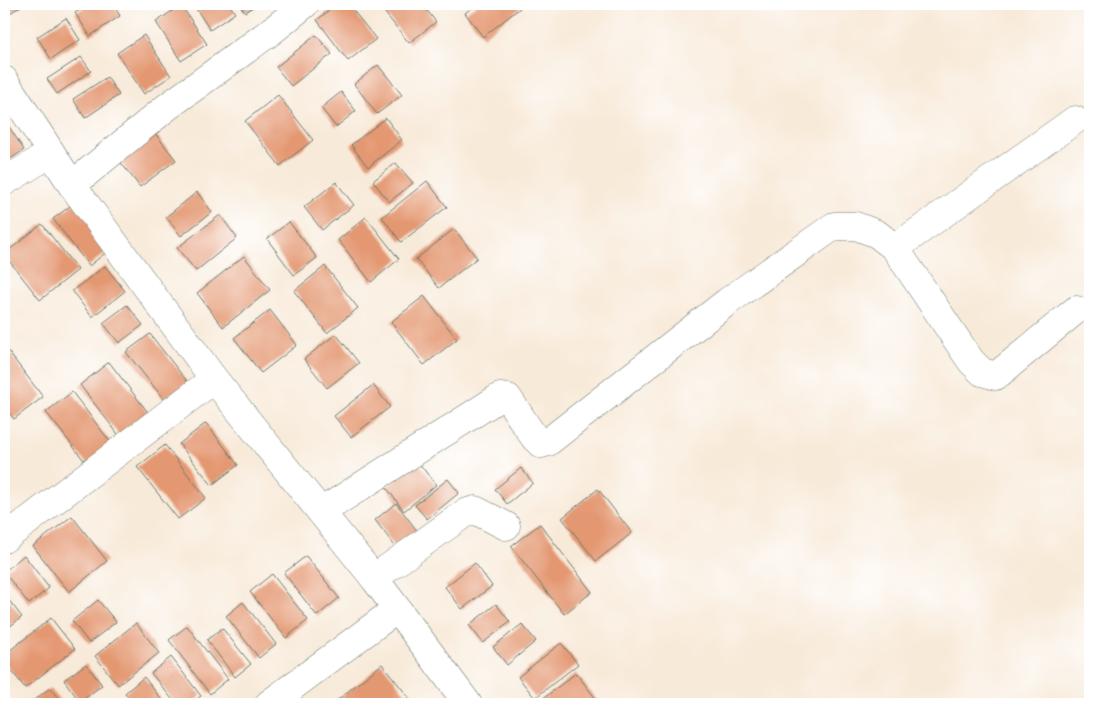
<svg xmlns="http://www.w3.org/2000/svg" width="1094" height="708" font-family="Mynerve,sans-serif">
<style>
.building{fill:#e49872}
.lines{fill:none;stroke-linecap:round;stroke-linejoin:round}
.minor-casing{stroke:#6b7a6e;stroke-width:29}
.minor{stroke:#fff;stroke-width:28}
</style>
<rect width="100%" height="100%" fill="#fff"/>
<filter id="ink" filterUnits="userSpaceOnUse"><feTurbulence type="fractalNoise" baseFrequency=".02" numOctaves="2"/><feDisplacementMap in="SourceGraphic" scale="10" xChannelSelector="R" yChannelSelector="G"/><feConvolveMatrix kernelMatrix="1 2 1 2 8 2 1 2 1" color-interpolation-filters="sRGB"/></filter>
<filter id="wash" filterUnits="userSpaceOnUse"><feTurbulence type="fractalNoise" baseFrequency=".0096" numOctaves="4" result="noise"/><feDisplacementMap in="SourceGraphic" scale="20" xChannelSelector="R" yChannelSelector="G"/><feGaussianBlur stdDeviation="1.12" result="paint"/><feColorMatrix in="noise" values="0 0 0 0 0 0 0 0 0 0 0 0 0 0 0 0 0 1.4 0 .05"/><feComposite in="paint" operator="in"/></filter>
<g filter="url(#wash)">
<rect width="100%" height="100%" fill="#f8ead9"/>
<g id="blocks">
<g class="building">
<polygon points="4,4 24,4 4,17"/>
<polygon points="89,4 113,4 120,16 90,36 75,13"/>
<polygon points="193,4 229,4 235,13 210,30"/>
<polygon points="239,4 258,4 245,12"/>
<polygon points="337,4 348,4 376,39 348,61 317,20"/>
<polygon points="397,4 422,4 436,22 409,43 385,13"/>
<polygon points="477,4 517,4 520,8 483,37 465,13"/>
<polygon points="181,5 207,44 181,61 156,22"/>
<polygon points="66,18 80,40 51,59 37,37"/>
<polygon points="144,35 171,76 144,94 117,53"/>
<polygon points="316,35 332,54 291,86 276,67"/>
<polygon points="81,57 91,71 57,94 47,79"/>
<polygon points="378,65 402,95 377,114 354,84"/>
<polygon points="107,77 119,95 85,118 73,99"/>
<polygon points="341,92 356,111 336,127 321,108"/>
<polygon points="278,95 313,140 280,166 245,121"/>
<polygon points="386,118 402,140 368,167 351,145"/>
<polygon points="4,119 24,150 4,163"/>
<polygon points="154,132 176,160 140,187 118,159"/>
<polygon points="396,163 413,183 389,202 373,181"/>
<polygon points="427,181 447,207 401,242 382,217"/>
<polygon points="336,182 354,205 322,230 304,207"/>
<polygon points="197,192 212,212 181,236 166,217"/>
<polygon points="78,200 114,246 89,266 53,219"/>
<polygon points="220,215 237,238 196,271 177,248"/>
<polygon points="366,217 399,259 371,282 338,240"/>
<polygon points="289,222 317,258 294,275 267,239"/>
<polygon points="42,224 78,270 40,300 4,254"/>
<polygon points="454,229 477,258 439,288 416,259"/>
<polygon points="244,256 270,290 223,327 197,293"/>
<polygon points="105,266 125,291 92,317 72,291"/>
<polygon points="325,266 358,308 327,333 294,291"/>
<polygon points="424,296 457,339 424,365 391,322"/>
<polygon points="127,305 143,325 119,343 103,323"/>
<polygon points="270,310 297,345 261,373 234,338"/>
<polygon points="150,334 193,389 170,407 126,352"/>
<polygon points="336,334 359,363 327,388 304,359"/>
<polygon points="4,346 43,397 14,419 4,406"/>
<polygon points="109,362 150,415 121,438 80,385"/>
<polygon points="373,385 390,407 351,437 334,416"/>
<polygon points="72,392 115,448 90,468 46,412"/>
<polygon points="206,423 238,465 212,485 179,444"/>
<polygon points="165,445 206,498 178,519 137,467"/>
<polygon points="418,462 436,485 404,511 386,487"/>
<polygon points="521,468 533,483 507,504 495,489"/>
<polygon points="448,479 459,493 427,519 415,505"/>
<polygon points="598,489 632,533 596,561 562,518"/>
<polygon points="396,503 418,532 397,549 375,520"/>
<polygon points="72,516 107,561 69,592 33,546"/>
<polygon points="540,524 592,592 564,614 511,546"/>
<polygon points="24,555 49,588 29,604 4,572"/>
<polygon points="306,556 339,598 317,616 284,573"/>
<polygon points="475,563 492,586 462,609 445,587"/>
<polygon points="272,574 308,620 286,638 250,592"/>
<polygon points="4,594 22,617 4,631"/>
<polygon points="98,600 116,622 89,643 72,621"/>
<polygon points="243,602 276,644 259,658 226,616"/>
<polygon points="496,604 510,622 483,643 469,625"/>
<polygon points="51,618 75,649 25,688 4,661 4,655"/>
<polygon points="136,623 159,653 118,685 95,656"/>
<polygon points="522,624 536,641 507,665 493,647"/>
<polygon points="187,626 228,679 210,694 169,640"/>
<polygon points="222,628 251,664 235,677 207,640"/>
<polygon points="561,643 578,664 535,698 518,677"/>
<polygon points="171,657 201,696 191,704 176,704 151,673"/>
<polygon points="86,664 102,685 80,702 64,680"/>
<polygon points="382,664 414,704 339,704 336,701"/>
<polygon points="576,673 600,704 536,704"/>
<polygon points="144,677 165,704 134,704 125,693"/>
<polygon points="50,688 63,704 31,704 30,703"/>
</g>
</g>
</g>
<g filter="url(#ink)">
<use href="#blocks" fill-opacity="0" stroke="#6b7a6e" stroke-width="1"/>
<g class="lines">
<defs>
<g id="minor">
<polyline points="4,80 72,185 214,379 374,578 468,704"/>
<polyline points="4,182 51,153"/>
<polyline points="72,185 167,107 273,30 305,4"/>
<polyline points="895,248 1075,120"/>
<polyline points="321,512 500,397 508,398 534,437 541,444 548,442 727,302 834,226 856,226 877,234 895,248 971,361 982,372 996,376 1076,310"/>
<polyline points="4,539 214,379"/>
<polyline points="374,578 465,513 475,510 506,526"/>
<polyline points="269,704 397,609"/>
</g>
</defs>
<use href="#minor" class="minor-casing"/>
<use href="#minor" class="minor"/>
</g>
</g>
<rect width="1094" height="708" fill="none" stroke="#fff" stroke-width="20"/>
</svg>
